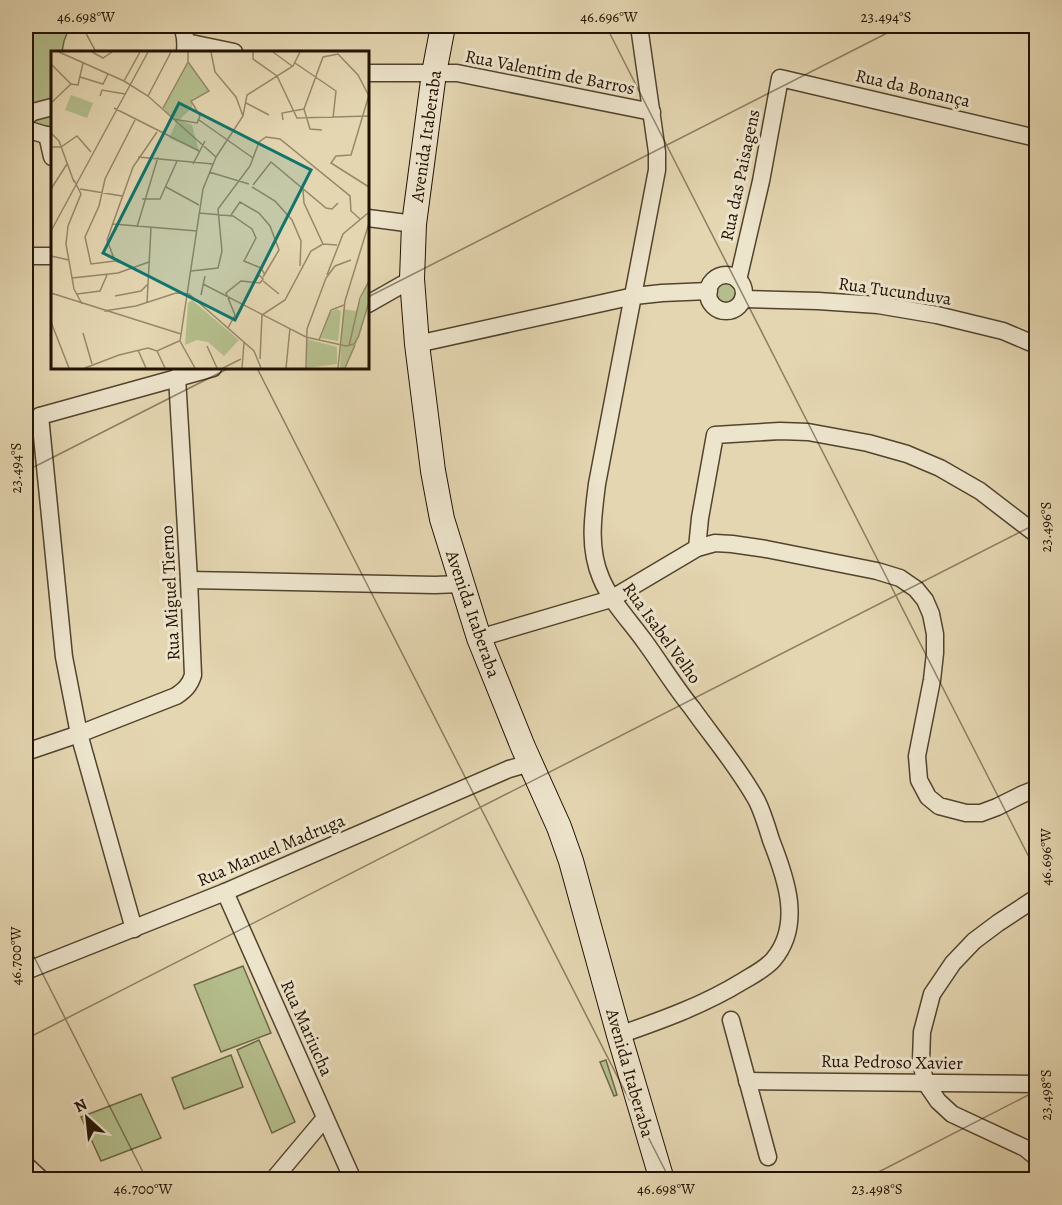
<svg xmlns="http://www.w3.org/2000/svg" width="1062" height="1205" font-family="Alegreya,serif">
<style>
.green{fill:#b4be8c;stroke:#6b6846;stroke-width:1.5}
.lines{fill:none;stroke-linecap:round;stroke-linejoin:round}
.street-casing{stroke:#52442c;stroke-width:19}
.secondary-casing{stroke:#221300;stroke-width:26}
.street{stroke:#ede4cc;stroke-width:16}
.secondary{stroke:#ede4cc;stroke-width:24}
.ticks{fill:none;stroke:#221300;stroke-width:1.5;stroke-opacity:0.45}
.labels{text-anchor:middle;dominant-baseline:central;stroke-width:6;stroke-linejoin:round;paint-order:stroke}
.street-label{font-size:18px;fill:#221300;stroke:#ede4cc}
.inset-road{fill:none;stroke:#96886a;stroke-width:1.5}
.view{fill:#0f766e;fill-opacity:0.15;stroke:#0f766e;stroke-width:3}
.inset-edge{fill:none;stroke:#221300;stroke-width:3}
.neatline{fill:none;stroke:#221300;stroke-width:2}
.ticks-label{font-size:15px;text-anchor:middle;fill:#221300}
</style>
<rect width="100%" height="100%" fill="#e4d6b1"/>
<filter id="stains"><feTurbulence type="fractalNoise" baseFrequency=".00333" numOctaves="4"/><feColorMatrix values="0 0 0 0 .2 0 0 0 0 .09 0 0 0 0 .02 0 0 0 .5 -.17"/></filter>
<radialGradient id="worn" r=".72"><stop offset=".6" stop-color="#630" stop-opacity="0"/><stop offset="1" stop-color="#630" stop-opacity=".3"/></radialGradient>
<g class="green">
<polygon points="26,26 70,26 64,41 62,52 52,52 52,157 47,136 26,129"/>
<circle cx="724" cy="291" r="12"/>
<polygon points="243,966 271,1033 221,1052 194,985"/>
<polygon points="259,1040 295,1122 272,1133 237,1050"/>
<polygon points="231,1055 243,1087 184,1109 172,1078"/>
<polygon points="606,1060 617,1095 614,1096 600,1062"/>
<polygon points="141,1094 161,1138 101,1161 81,1117"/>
</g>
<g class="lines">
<defs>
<g id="street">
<path d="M 181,26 C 186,34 186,42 185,52"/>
<polyline points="186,42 234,52"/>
<polyline points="368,73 457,73 652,112"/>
<polyline points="26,117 33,112 52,107"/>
<polyline points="26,129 52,137"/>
<polyline points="47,135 52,157"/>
<polyline points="368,218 414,224"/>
<polyline points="26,256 52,256"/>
<circle cx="726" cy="293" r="18"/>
<polyline points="738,280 761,181 780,78 1036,138"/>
<polyline points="743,299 818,301 878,305 937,315 1003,331 1036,345"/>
<polyline points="368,304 412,279"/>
<polyline points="417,344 634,296 662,293 709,291"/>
<polyline points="40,416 64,657 79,734 134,929"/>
<polyline points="26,424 40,416 213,368"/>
<polyline points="697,548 700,518 715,435 780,431 808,432 868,443 907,454 940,468 980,491 1036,534"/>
<polyline points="189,580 435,585 461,584"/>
<polyline points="479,638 611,599 697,548 715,543 732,544 766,549 877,571 900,578 916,589 925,600 931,614 935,634 935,653 932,680 917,756 919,780 928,797 939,806 966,813 981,813 997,807 1023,794 1036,789"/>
<path d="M 26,752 L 79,734 L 176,696 C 185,690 190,685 193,675 L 189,580 L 177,377"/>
<polyline points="225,892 353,1180"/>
<polyline points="1036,898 998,923 974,941 953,963 932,994 922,1032 921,1060 925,1082 938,1101 952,1114 1025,1148 1036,1157"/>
<polyline points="26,971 225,892 509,769 530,763"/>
<polyline points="731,1020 768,1157"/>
<path d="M 619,1035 C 662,1020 704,1005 743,981 C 753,975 765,969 773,960 C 803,925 786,878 771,840 C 767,827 763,813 757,801 C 739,768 714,739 692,708 C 675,687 661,664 645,642 C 630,621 611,602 601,578 C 588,548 593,516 597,484 L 657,170 L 657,152 L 639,26"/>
<polyline points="747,1081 1036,1084"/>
<polyline points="26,1165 42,1180"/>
<polyline points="273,1180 325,1118"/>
</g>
<polyline id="secondary" points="443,26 434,73 414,224 412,279 417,344 433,471 442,519 479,638 523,747 559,827 571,861 619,1035 662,1180"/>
</defs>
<use href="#street" class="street-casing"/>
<use href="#secondary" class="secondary-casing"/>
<use href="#street" class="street"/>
<use href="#secondary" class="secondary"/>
</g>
<path class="ticks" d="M 82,26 L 96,52M 606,26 L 1036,871M 368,297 L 901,26M 257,368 L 670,1180M 26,471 L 229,368M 26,941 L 147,1180M 26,1039 L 1036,524M 863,1180 L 1036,1091"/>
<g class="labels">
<g class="street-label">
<text transform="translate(550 72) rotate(11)">Rua Valentim de Barros</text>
<text transform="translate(913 88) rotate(13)">Rua da Bonança</text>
<text transform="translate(426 136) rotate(-82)">Avenida Itaberaba</text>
<text transform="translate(740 175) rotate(-78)">Rua das Paisagens</text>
<text transform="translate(895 291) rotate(8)">Rua Tucunduva</text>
<text transform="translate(170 593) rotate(-93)">Rua Miguel Tierno</text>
<text transform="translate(473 614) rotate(71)">Avenida Itaberaba</text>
<text transform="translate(662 633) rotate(54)">Rua Isabel Velho</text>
<text transform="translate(271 850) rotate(-23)">Rua Manuel Madruga</text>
<text transform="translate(307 1028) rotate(66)">Rua Mariucha</text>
<text transform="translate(892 1062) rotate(1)">Rua Pedroso Xavier</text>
<text transform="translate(630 1073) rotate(74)">Avenida Itaberaba</text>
</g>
</g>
<g transform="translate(51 51)">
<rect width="318" height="318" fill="#e4d6b1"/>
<path d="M 137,11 L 158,40 L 141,48 L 141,57 L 128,69 L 141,74 L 148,100 L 118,87 L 125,72 L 112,57 ZM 20,44 L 42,52 L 36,67 L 14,59 ZM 316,233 L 318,251 L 306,291 L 294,317 L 289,317 L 292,258 L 305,260 ZM 141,249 L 188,289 L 173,305 L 157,291 L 146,289 L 134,294 L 137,252 ZM 286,258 L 290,260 L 287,290 L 270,287 L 279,261 ZM 256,288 L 286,296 L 286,313 L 256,317 Z" fill="#b4be8c"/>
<path class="inset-road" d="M 8,1 L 73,30 L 97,45 L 165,106M 41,1 L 52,7 L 61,1M 160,1 L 164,21 L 185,46 L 192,65M 202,1 L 202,8 L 226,25 L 246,67 L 318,65M 222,1 L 241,15M 244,12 L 285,40 L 282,67M 0,13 L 20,33 L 27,34 L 32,12M 29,26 L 52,33 L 57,23M 73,30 L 89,1M 318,44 L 300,104 L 285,105 L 280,112 L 318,136M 49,45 L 51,39 L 74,43M 97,45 L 120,1M 0,52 L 20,33M 195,52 L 218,64M 63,57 L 148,100M 112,57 L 137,11M 122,68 L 146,72 L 149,65 L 140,50 L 158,40 L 137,11 L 137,1M 148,69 L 202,107M 232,69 L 231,62 L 253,58M 271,79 L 259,78 L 253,58 L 272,6 L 287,3 L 307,24 L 318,45M 0,82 L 8,90 L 23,131M 0,96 L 10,96 L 26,85 L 40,101M 87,106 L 162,113M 142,113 L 154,90M 158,121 L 198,133M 23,129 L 30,143 L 17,175 L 15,193 L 23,238 L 31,253M 202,134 L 220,111 L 275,157 L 281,158 L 287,152M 115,136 L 148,154M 201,136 L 224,150 L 241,169 L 250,190 L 249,215M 0,138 L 16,113M 29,138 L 71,145M 252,139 L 253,152 L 272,193M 91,148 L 109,148 L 126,110M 148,162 L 182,165 L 201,178 L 205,187 L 193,210 L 210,217 L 214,224M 180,164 L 189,151 L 208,162 L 219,175 L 228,199 L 212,226M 62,173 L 146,180M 86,176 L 107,106M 0,180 L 97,1M 0,205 L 18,209M 64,210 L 40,213 L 34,186 L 48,155 L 54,128 L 84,69M 84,217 L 64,210 L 56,189 L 82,116 L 106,81M 140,220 L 167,217 L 171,200 L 167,158 L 199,115 L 208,91 L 215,86 L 229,88 L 299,145 L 300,160 L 309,168M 276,224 L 292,183 L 317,162M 21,227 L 67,222 L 98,211M 212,230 L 228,243M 152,233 L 255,286 L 295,295 L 303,293 L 307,286M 0,242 L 130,283M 26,243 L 49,240 L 56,224M 150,244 L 154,225M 64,245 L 90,240 L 97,233M 96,252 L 100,177M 53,260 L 85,255 L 125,242 L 138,243 L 203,300 L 210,317M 0,271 L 18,317M 177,277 L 184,264 L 175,242 L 190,230 L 209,232 L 212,228 L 208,224 L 205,229M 32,282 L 41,313M 307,287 L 318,251M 268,289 L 280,259 L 293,254M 156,295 L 166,317M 298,295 L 309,247 L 318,230M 87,299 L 95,317M 106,300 L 114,317M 209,308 L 211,264 L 234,249 L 260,200 L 272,193 L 286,194M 34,317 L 68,304 L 97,297 L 106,300 L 128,290M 144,317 L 129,290 L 152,138 L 165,106 L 192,65 L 196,44 L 242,15 L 249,1M 172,317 L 190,308M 191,317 L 193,292M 235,317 L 239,277M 255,317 L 256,278 L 275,227 L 284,215 L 300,209M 287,317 L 294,250 L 318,172M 294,317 L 304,294"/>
<path class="view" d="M 128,52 L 260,119 L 184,269 L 52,202 Z"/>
<rect width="318" height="318" class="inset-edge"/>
</g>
<rect width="1062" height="1205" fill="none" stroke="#e4d6b1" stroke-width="66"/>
<g transform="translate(87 1118) rotate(333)" stroke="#ede4cc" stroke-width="4.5" paint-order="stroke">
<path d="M0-4.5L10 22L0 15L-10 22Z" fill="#221300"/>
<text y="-9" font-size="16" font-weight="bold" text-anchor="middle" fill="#221300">N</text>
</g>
<rect x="33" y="33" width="996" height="1139" class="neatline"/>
<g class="ticks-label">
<text x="86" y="22">46.698°W</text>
<text x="609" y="22">46.696°W</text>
<text x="886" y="22">23.494°S</text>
<text transform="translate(16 468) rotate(-90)" y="5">23.494°S</text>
<text transform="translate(1046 527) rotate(-90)" y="5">23.496°S</text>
<text transform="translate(1046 857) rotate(-90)" y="5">46.696°W</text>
<text transform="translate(16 956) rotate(-90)" y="5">46.700°W</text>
<text transform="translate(1046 1095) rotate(-90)" y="5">23.498°S</text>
<text x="143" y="1194">46.700°W</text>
<text x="666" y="1194">46.698°W</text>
<text x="877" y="1194">23.498°S</text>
</g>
<rect width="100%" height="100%" filter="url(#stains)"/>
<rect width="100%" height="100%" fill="url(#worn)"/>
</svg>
